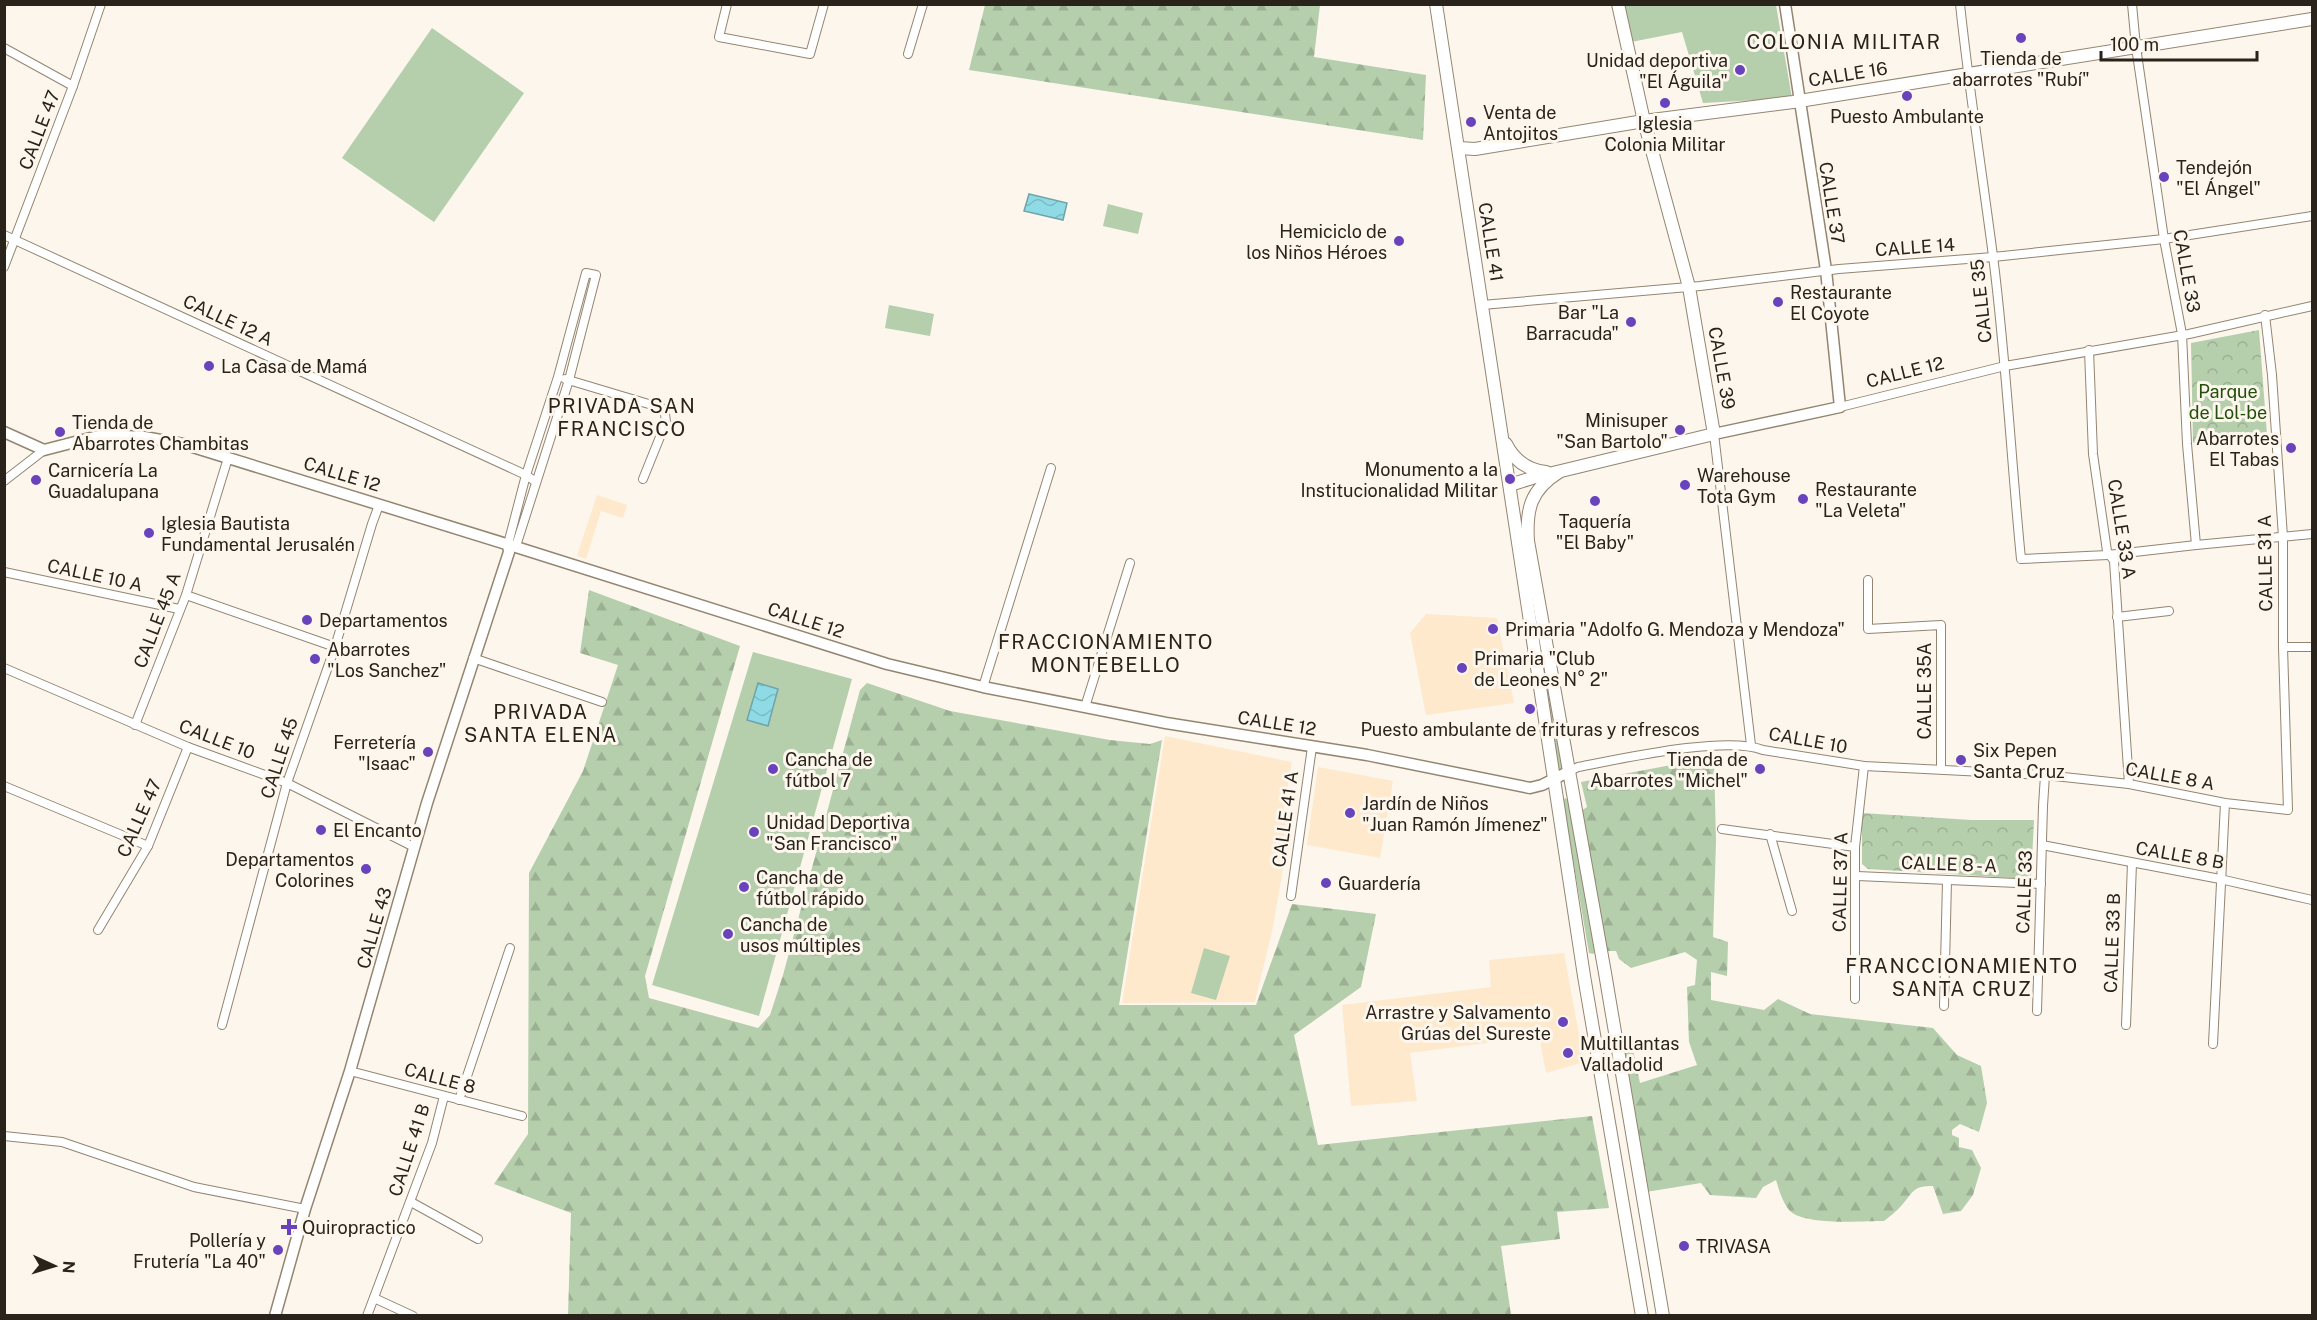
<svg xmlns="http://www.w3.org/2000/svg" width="2317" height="1320" font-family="'Public Sans',sans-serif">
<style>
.built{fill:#fee9cc}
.grass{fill:#b5ceac}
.forest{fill:url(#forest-firs)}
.park{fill:url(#park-crowns)}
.water{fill:url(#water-waves);stroke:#70a4a9;stroke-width:1.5}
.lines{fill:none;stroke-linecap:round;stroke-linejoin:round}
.minor-casing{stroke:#948571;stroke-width:10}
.tertiary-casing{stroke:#948571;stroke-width:13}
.secondary-casing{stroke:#948571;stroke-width:14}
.minor{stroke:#fff;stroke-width:8}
.tertiary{stroke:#fff;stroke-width:10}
.secondary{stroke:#fff;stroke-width:12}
.poi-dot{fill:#6843bc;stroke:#fcf6ed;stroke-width:2}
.labels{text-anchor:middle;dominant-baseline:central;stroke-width:6;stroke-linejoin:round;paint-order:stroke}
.poi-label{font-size:18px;fill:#29231b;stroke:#fcf6ed;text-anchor:start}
.street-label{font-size:18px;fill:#29231b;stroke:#fcf6ed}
.park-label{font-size:18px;fill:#224f0a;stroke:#fcf6ed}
.neighbourhood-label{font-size:20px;letter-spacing:1.5px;fill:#29231b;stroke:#fcf6ed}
</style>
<defs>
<pattern id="forest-firs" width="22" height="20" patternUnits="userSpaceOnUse" patternTransform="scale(1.5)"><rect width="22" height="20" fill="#b5ceac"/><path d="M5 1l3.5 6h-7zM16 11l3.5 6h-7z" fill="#9cb193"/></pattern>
<pattern id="park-crowns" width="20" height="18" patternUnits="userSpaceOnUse" patternTransform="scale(1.5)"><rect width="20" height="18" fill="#b5ceac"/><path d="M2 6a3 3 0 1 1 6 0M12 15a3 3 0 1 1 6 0" fill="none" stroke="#9cb193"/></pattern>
<pattern id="water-waves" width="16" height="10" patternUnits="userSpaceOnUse" patternTransform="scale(1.5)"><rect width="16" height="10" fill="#8edbe6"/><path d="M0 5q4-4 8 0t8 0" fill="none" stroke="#7abcc5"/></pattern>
</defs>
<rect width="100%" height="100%" fill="#fcf6ed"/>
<g class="built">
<polygon points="597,495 627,505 623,518 601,511 586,559 577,556"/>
<polygon points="1426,614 1497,618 1514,703 1426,715 1410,633"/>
<polygon points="1165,736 1292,762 1283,813 1292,815 1273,927 1255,1002 1122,1003"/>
<polygon points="1318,767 1393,781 1380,858 1307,845"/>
<polygon points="1564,953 1584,1062 1546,1073 1539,1036 1410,1053 1417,1101 1351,1106 1342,1005 1491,987 1489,960"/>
</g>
<g class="grass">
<polygon points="1624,5 1776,5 1792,98 1703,103 1682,32 1631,42"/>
<polygon points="432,28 524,93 434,222 342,158"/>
<polygon points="1108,204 1143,213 1138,234 1103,226"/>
<polygon points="889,305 934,314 930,336 885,328"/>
<polygon points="753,652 852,679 759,1016 652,985"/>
<polygon points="1548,678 1563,769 1561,772 1557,771 1542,679"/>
<polygon points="1565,798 1569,800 1596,951 1593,954 1589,953 1563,802"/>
<polygon points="1204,948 1230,956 1216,1000 1191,993"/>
</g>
<g class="forest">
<polygon points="985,5 1320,5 1314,57 1426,75 1423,140 969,70"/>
<polygon points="589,590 740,646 645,976 649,998 758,1028 770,1015 783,975 860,690 867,683 950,711 1110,740 1150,744 1162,740 1119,1005 1256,1005 1292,904 1376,914 1361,987 1294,1035 1318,1145 1592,1116 1609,1208 1557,1212 1560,1239 1501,1246 1511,1315 568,1316 571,1213 494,1184 528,1134 529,873 583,771 618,665 580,653"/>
<path d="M 1714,761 L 1716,841 L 1713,937 L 1728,942 L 1727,976 L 1711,972 L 1711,1000 L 1764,1010 L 1778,999 L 1810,1014 L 1933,1028 L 1957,1055 L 1981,1066 L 1987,1103 L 1979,1132 L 1960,1124 L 1952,1130 L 1952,1135 L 1959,1138 L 1959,1147 L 1972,1150 L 1981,1168 L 1973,1195 L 1961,1211 L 1943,1214 L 1933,1186 C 1913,1186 1914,1191 1902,1205 C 1897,1211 1890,1216 1884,1221 C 1862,1221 1803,1226 1789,1210 C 1782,1201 1779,1190 1776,1180 L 1763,1187 L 1756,1198 L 1710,1195 L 1701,1183 L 1646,1192 L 1623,1049 L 1632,1045 L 1640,1083 L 1697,1065 L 1689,1042 L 1687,987 L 1695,985 L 1697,960 L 1685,952 L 1631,968 L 1619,959 L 1616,951 L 1607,951 L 1581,811 L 1587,807 L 1581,782 L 1682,763 Z"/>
</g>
<g class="park">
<polygon points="2259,330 2267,435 2193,443 2191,343"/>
<polygon points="1862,813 1971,820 2034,820 2031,879 1868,869 1862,864"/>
</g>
<g class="water">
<polygon points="1029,194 1067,203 1063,220 1024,211"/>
<polygon points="758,683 778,689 768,726 747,720"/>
</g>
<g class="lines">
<defs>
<g id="minor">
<polyline points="727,4 719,37 810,54 824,4"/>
<path d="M 1960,4 C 1969,89 1982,172 1993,256 C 2006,357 2011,458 2021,559 L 2108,555 L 2196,545 L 2312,534"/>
<polyline points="2132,4 2136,47 2164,239 2182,334 2187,444 2196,545"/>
<polyline points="4,48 73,86"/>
<polyline points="908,54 923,4"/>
<polyline points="4,235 526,475 536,482"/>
<polyline points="4,267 73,86 101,4"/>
<polyline points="1482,305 1700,286 1839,269 1993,257 2164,239 2312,216"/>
<polyline points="2089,350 2093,454 2107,551 2114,561 2129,784"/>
<polyline points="565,379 662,408 665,414 666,422 643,479"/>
<polyline points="1840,407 2005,366 2189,334 2312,306"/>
<polyline points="1714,434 1751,745"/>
<polyline points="4,481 44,450"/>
<polyline points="508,544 526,475 558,377 586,273 596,275 569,380 516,546"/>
<polyline points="4,572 179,609"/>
<polyline points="1868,580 1868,629 1941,625 1941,769"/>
<polyline points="186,595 335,647"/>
<polyline points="2117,617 2169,611"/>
<polyline points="2283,647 2312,647"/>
<polyline points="473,658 602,702"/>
<polyline points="4,668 188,747 287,783 414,847"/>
<polyline points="983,687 1051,468"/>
<polyline points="1085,707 1130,563"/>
<polyline points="135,725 186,595 228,458"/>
<path d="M 1568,772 L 1578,767 C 1621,759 1726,735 1763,750 L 1864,766 L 2045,775 L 2129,784 L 2225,803 L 2288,810 L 2283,647 L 2283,537 L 2272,375 L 2265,315"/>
<polyline points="4,786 148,846"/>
<polyline points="1722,829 1855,847"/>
<polyline points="1770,834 1792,911"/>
<polyline points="2042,845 2220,879 2312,900"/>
<polyline points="1857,876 2041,884"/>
<polyline points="1291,896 1312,747"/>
<polyline points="98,930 148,846 188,747"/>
<polyline points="1855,999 1855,847 1864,766"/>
<polyline points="1944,1006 1947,881"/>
<polyline points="2037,1011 2043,806 2045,775"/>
<polyline points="222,1025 287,783 335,647 372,524 379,505"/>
<polyline points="2126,1025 2132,863"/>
<polyline points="2213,1044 2225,803"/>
<polyline points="350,1071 522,1116"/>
<polyline points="459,1100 510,948"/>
<polyline points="4,1136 62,1142 194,1187 305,1209"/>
<polyline points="411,1202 478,1239"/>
<polyline points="374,1298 413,1316"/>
<polyline points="367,1316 432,1143 444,1096"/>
</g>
<g id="tertiary">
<polyline points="4,432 44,450 102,435 144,437 183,444 516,547 887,664 983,687 1166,723 1367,755 1530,788 1542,785 1568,772"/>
<polyline points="1714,434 1840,407 1826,270 1785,4"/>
<polyline points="275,1316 305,1209 350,1071 427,803 509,552 508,544"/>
</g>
<g id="secondary">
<polyline points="1436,4 1584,976 1642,1316"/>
<polyline points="1459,148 1475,149 1644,121 1793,102 2312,19"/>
<path d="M 1506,444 C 1514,460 1527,470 1546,472"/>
<path d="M 1559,472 C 1530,490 1526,510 1528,541 L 1605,973 L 1663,1316"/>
<polyline points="1510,485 1532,478 1714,434 1689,287 1644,121 1618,4"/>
</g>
</defs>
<use href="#minor" class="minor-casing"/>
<use href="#tertiary" class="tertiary-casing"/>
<use href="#secondary" class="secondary-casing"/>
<use href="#minor" class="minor"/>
<use href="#tertiary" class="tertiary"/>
<use href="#secondary" class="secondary"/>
</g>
<g class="poi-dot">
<circle cx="2021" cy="38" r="6"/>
<circle cx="1740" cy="70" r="6"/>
<circle cx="1907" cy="96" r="6"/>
<circle cx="1665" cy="103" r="6"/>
<circle cx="1471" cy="122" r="6"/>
<circle cx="2164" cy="177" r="6"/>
<circle cx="1399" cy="241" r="6"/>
<circle cx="1778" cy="302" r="6"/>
<circle cx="1631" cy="322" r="6"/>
<circle cx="209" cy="366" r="6"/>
<circle cx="1680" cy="430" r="6"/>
<circle cx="60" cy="432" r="6"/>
<circle cx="2291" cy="448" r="6"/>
<circle cx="1510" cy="479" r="6"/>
<circle cx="36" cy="480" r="6"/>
<circle cx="1685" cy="485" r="6"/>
<circle cx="1803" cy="499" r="6"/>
<circle cx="1595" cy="501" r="6"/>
<circle cx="149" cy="533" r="6"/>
<circle cx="307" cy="620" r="6"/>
<circle cx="1493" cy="629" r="6"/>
<circle cx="315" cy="659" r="6"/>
<circle cx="1462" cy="668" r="6"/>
<circle cx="1530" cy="709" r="6"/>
<circle cx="428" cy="752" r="6"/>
<circle cx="1961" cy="760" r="6"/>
<circle cx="773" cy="769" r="6"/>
<circle cx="1760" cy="769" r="6"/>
<circle cx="1350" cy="813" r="6"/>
<circle cx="321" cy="830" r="6"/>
<circle cx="754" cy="832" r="6"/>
<circle cx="366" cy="869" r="6"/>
<circle cx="1326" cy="883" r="6"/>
<circle cx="744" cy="887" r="6"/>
<circle cx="728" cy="934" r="6"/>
<circle cx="1563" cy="1022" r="6"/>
<circle cx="1568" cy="1053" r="6"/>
<path d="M286 1218h6v6h6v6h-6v6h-6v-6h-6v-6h6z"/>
<circle cx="1684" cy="1246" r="6"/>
<circle cx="278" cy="1250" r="6"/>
</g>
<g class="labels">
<g class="poi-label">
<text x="2021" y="58" text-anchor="middle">Tienda de<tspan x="2021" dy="21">abarrotes "Rubí"</tspan></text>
<text x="1728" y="60" text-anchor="end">Unidad deportiva<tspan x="1728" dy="21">"El Águila"</tspan></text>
<text x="1483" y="112">Venta de<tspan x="1483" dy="21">Antojitos</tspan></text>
<text x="1907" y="116" text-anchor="middle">Puesto Ambulante</text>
<text x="1665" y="123" text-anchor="middle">Iglesia<tspan x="1665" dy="21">Colonia Militar</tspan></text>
<text x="2176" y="167">Tendejón<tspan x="2176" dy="21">"El Ángel"</tspan></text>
<text x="1387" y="231" text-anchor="end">Hemiciclo de<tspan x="1387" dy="21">los Niños Héroes</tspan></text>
<text x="1790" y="292">Restaurante<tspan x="1790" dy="21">El Coyote</tspan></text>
<text x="1619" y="312" text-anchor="end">Bar "La<tspan x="1619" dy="21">Barracuda"</tspan></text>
<text x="221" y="366">La Casa de Mamá</text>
<text x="1668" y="420" text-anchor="end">Minisuper<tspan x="1668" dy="21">"San Bartolo"</tspan></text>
<text x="72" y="422">Tienda de<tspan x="72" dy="21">Abarrotes Chambitas</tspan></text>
<text x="2279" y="438" text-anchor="end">Abarrotes<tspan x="2279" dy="21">El Tabas</tspan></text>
<text x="1498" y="469" text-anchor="end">Monumento a la<tspan x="1498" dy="21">Institucionalidad Militar</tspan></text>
<text x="48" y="470">Carnicería La<tspan x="48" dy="21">Guadalupana</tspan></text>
<text x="1697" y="475">Warehouse<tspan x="1697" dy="21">Tota Gym</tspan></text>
<text x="1815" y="489">Restaurante<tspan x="1815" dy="21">"La Veleta"</tspan></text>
<text x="1595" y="521" text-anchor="middle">Taquería<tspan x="1595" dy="21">"El Baby"</tspan></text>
<text x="161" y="523">Iglesia Bautista<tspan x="161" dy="21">Fundamental Jerusalén</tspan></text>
<text x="319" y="620">Departamentos</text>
<text x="1505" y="629">Primaria "Adolfo G. Mendoza y Mendoza"</text>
<text x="327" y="649">Abarrotes<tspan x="327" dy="21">"Los Sanchez"</tspan></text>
<text x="1474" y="658">Primaria "Club<tspan x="1474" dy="21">de Leones N° 2"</tspan></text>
<text x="1530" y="729" text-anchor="middle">Puesto ambulante de frituras y refrescos</text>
<text x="416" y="742" text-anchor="end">Ferretería<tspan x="416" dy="21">"Isaac"</tspan></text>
<text x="1973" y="750">Six Pepen<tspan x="1973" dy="21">Santa Cruz</tspan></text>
<text x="785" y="759">Cancha de<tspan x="785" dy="21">fútbol 7</tspan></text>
<text x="1748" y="759" text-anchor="end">Tienda de<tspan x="1748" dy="21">Abarrotes "Michel"</tspan></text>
<text x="1362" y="803">Jardín de Niños<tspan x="1362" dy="21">"Juan Ramón Jímenez"</tspan></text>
<text x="766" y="822">Unidad Deportiva<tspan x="766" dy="21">"San Francisco"</tspan></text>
<text x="333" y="830">El Encanto</text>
<text x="354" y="859" text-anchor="end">Departamentos<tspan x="354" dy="21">Colorines</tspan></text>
<text x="756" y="877">Cancha de<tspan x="756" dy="21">fútbol rápido</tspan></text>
<text x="1338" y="883">Guardería</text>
<text x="740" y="924">Cancha de<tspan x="740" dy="21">usos múltiples</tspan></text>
<text x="1551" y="1012" text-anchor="end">Arrastre y Salvamento<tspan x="1551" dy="21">Grúas del Sureste</tspan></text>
<text x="1580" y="1043">Multillantas<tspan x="1580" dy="21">Valladolid</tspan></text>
<text x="302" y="1227">Quiropractico</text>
<text x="266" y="1240" text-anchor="end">Pollería y<tspan x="266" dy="21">Frutería "La 40"</tspan></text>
<text x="1696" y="1246">TRIVASA</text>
</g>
<g class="street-label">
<text transform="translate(1848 74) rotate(-9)">CALLE 16</text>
<text transform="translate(39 130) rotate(-69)">CALLE 47</text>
<text transform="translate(1832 203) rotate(81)">CALLE 37</text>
<text transform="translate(1491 242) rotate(81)">CALLE 41</text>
<text transform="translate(1915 247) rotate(-4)">CALLE 14</text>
<text transform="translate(2187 271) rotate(80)">CALLE 33</text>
<text transform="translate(1981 301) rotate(-96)">CALLE 35</text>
<text transform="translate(228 320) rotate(25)">CALLE 12 A</text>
<text transform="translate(1722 368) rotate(80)">CALLE 39</text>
<text transform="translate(1905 372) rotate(-14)">CALLE 12</text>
<text transform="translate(342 474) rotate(17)">CALLE 12</text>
<text transform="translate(2122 529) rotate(81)">CALLE 33 A</text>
<text transform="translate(2265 563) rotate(-91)">CALLE 31 A</text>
<text transform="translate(95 575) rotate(12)">CALLE 10 A</text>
<text transform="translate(157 620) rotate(-69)">CALLE 45 A</text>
<text transform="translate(806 620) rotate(18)">CALLE 12</text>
<text transform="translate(1924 691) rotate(-90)">CALLE 35A</text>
<text transform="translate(1277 723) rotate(9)">CALLE 12</text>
<text transform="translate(217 739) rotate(21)">CALLE 10</text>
<text transform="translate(1808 740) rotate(10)">CALLE 10</text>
<text transform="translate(279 758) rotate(-72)">CALLE 45</text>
<text transform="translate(2170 776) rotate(10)">CALLE 8 A</text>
<text transform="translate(139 818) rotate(-66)">CALLE 47</text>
<text transform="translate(1285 819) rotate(-82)">CALLE 41 A</text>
<text transform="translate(2180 855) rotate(10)">CALLE 8 B</text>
<text transform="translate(1949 864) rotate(2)">CALLE 8 - A</text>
<text transform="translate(1840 882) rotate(-89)">CALLE 37 A</text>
<text transform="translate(2024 892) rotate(-88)">CALLE 33</text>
<text transform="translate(374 928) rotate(-74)">CALLE 43</text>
<text transform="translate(2112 943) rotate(-88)">CALLE 33 B</text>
<text transform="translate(440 1078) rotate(15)">CALLE 8</text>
<text transform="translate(409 1150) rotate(-72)">CALLE 41 B</text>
</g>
<g class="park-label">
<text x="2228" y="391">Parque<tspan x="2228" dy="21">de Lol-be</tspan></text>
</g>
<g class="neighbourhood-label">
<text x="1844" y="42">COLONIA MILITAR</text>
<text x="622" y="406">PRIVADA SAN<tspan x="622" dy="23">FRANCISCO</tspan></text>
<text x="1106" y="642">FRACCIONAMIENTO<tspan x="1106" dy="23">MONTEBELLO</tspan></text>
<text x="541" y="712">PRIVADA<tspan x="541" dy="23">SANTA ELENA</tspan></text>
<text x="1962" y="966">FRANCCIONAMIENTO<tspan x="1962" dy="23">SANTA CRUZ</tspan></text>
</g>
</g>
<rect width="2317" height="1320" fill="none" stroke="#29231b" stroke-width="12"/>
<g transform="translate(54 1266) rotate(94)" stroke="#fcf6ed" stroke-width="4.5" paint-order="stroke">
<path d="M0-4.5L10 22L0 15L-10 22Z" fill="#29231b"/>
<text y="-9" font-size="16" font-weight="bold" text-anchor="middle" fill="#29231b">N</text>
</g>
<path d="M2101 51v9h156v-9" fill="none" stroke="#29231b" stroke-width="3"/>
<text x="2110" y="51" font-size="18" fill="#29231b" stroke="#fcf6ed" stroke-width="4.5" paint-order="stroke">100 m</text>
</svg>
